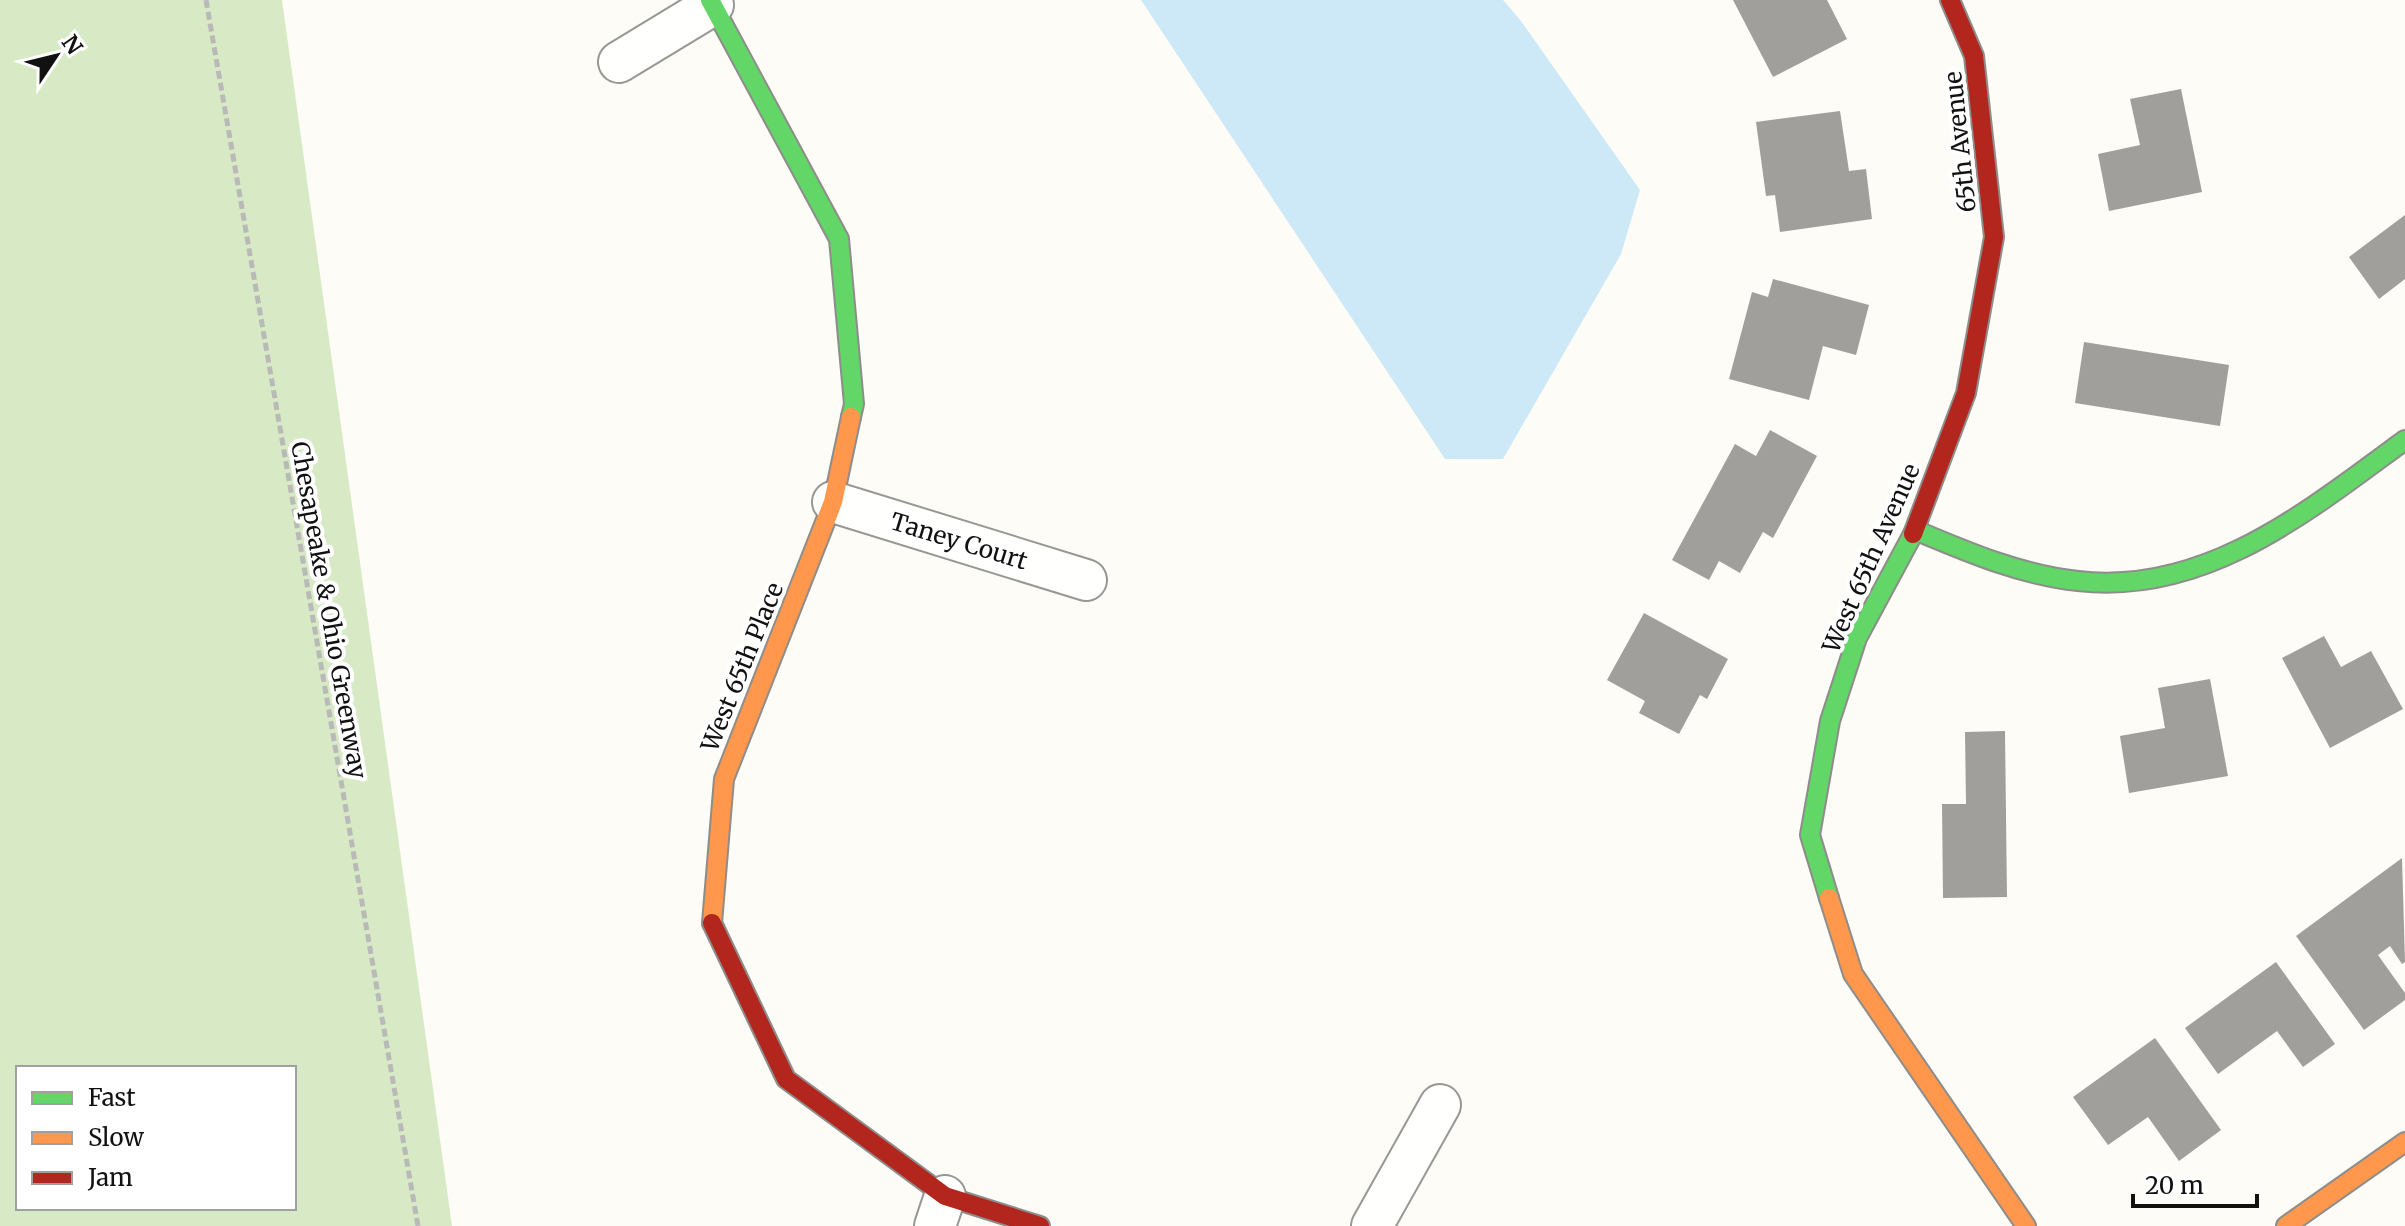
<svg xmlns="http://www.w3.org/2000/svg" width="2405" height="1226" font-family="Merriweather,serif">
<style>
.forest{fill:#d8eac5;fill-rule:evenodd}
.water{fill:#cde8f7}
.building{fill:#a19f9c}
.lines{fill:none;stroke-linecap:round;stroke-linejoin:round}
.street-casing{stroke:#979795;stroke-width:44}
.fast-casing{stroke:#8e8d8b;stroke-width:22}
.slow-casing{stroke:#8e8d8b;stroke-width:22}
.jam-casing{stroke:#8e8d8b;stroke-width:22}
.path{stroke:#b9b9b8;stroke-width:5;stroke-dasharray:8 4;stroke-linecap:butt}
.street{stroke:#fffffe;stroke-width:40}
.fast{stroke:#63d668;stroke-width:18}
.slow{stroke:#ff974d;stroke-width:18}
.jam{stroke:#b3261e;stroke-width:18}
.labels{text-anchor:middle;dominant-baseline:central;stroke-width:8;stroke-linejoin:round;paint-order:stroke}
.street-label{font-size:24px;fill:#111;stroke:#fff}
</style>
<rect width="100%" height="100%" fill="#fdfcf7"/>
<path class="forest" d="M 0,0 L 282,0 L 452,1226 L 0,1226 ZM 18,1068 L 294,1068 L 294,1208 L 18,1208 Z"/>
<polygon class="water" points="1141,0 1503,0 1521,21 1640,190 1621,254 1503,459 1445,459"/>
<g class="building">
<polygon points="1733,0 1827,0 1847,39 1773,77"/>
<polygon points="2181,89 2202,192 2109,211 2098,154 2140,145 2130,99"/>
<polygon points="1840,111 1849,171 1866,169 1872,219 1780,232 1775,195 1766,196 1756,122"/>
<polygon points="2405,215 2405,279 2379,299 2349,257"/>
<polygon points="1773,279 1869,305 1856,355 1823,346 1809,400 1729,379 1752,292 1768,297"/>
<polygon points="2084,342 2229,365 2220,426 2075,403"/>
<polygon points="1770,430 1817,456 1773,538 1763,532 1740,573 1719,561 1709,580 1672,560 1735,444 1756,456"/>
<polygon points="1644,613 1728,659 1707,699 1700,695 1679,734 1639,713 1645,701 1607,680"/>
<polygon points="2324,636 2341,667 2371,651 2403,709 2330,748 2282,658"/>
<polygon points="2210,679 2228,776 2129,793 2120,736 2165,728 2158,688"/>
<polygon points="2005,731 2007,897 1943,898 1942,804 1966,804 1965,732"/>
<polygon points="2402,858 2405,962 2402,964 2390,946 2378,955 2405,993 2405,1000 2364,1030 2296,936"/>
<polygon points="2276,962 2335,1044 2303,1067 2277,1031 2218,1074 2185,1028"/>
<polygon points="2155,1038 2221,1130 2179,1161 2148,1117 2108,1145 2073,1097"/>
</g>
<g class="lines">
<defs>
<g id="street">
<polyline points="619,62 713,5"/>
<polyline points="833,502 1086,580"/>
<polyline points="935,1226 945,1196"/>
<polyline points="1372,1226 1440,1105"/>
</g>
<g id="fast">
<polyline points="710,0 839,239 854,404 851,417"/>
<path d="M 1915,530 C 1967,552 2021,575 2078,581 C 2205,596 2308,511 2405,440"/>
<polyline points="1829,898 1810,835 1830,721 1857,638 1913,534"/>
</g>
<g id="slow">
<polyline points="1829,898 1853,974 2026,1226"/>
<polyline points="712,923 724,779 833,502 851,417"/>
<polyline points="2286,1226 2405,1142"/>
</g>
<g id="jam">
<polyline points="1913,534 1966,393 1994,237 1974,56 1950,0"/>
<polyline points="712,923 786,1079 945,1196 1040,1226"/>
</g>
</defs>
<use href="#street" class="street-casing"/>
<use href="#fast" class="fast-casing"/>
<use href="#slow" class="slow-casing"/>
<use href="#jam" class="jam-casing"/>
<polyline class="path" points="206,0 418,1226"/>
<use href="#street" class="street"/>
<use href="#fast" class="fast"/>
<use href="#slow" class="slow"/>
<use href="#jam" class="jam"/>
</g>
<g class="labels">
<g class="street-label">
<text transform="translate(1960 142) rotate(-96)">65th Avenue</text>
<text transform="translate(959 541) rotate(17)">Taney Court</text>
<text transform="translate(1871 558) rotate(-66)">West 65th Avenue</text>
<text transform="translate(329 610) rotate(80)">Chesapeake &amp; Ohio Greenway</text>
<text transform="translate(742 667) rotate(-68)">West 65th Place</text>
</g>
</g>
<rect x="16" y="1066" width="280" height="144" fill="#ffffff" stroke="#a0a0a0" stroke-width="2"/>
<rect x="32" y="1092" width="40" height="12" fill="#63d668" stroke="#a0a0a0" stroke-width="2"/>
<text x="88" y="1106" font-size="24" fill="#111111">Fast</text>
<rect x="32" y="1132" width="40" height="12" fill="#ff974d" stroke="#a0a0a0" stroke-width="2"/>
<text x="88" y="1146" font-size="24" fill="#111111">Slow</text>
<rect x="32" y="1172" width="40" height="12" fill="#b3261e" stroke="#a0a0a0" stroke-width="2"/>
<text x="88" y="1186" font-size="24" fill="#111111">Jam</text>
<g transform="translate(56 56) rotate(55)" stroke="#ffffff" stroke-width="6" paint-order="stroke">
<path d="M0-6L14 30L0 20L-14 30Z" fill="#111111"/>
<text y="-12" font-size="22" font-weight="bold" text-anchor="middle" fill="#111111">N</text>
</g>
<path d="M2133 1194v12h124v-12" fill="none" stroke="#111111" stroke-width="4"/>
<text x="2145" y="1194" font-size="24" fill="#111111" stroke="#ffffff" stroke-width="6" paint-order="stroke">20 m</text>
</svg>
